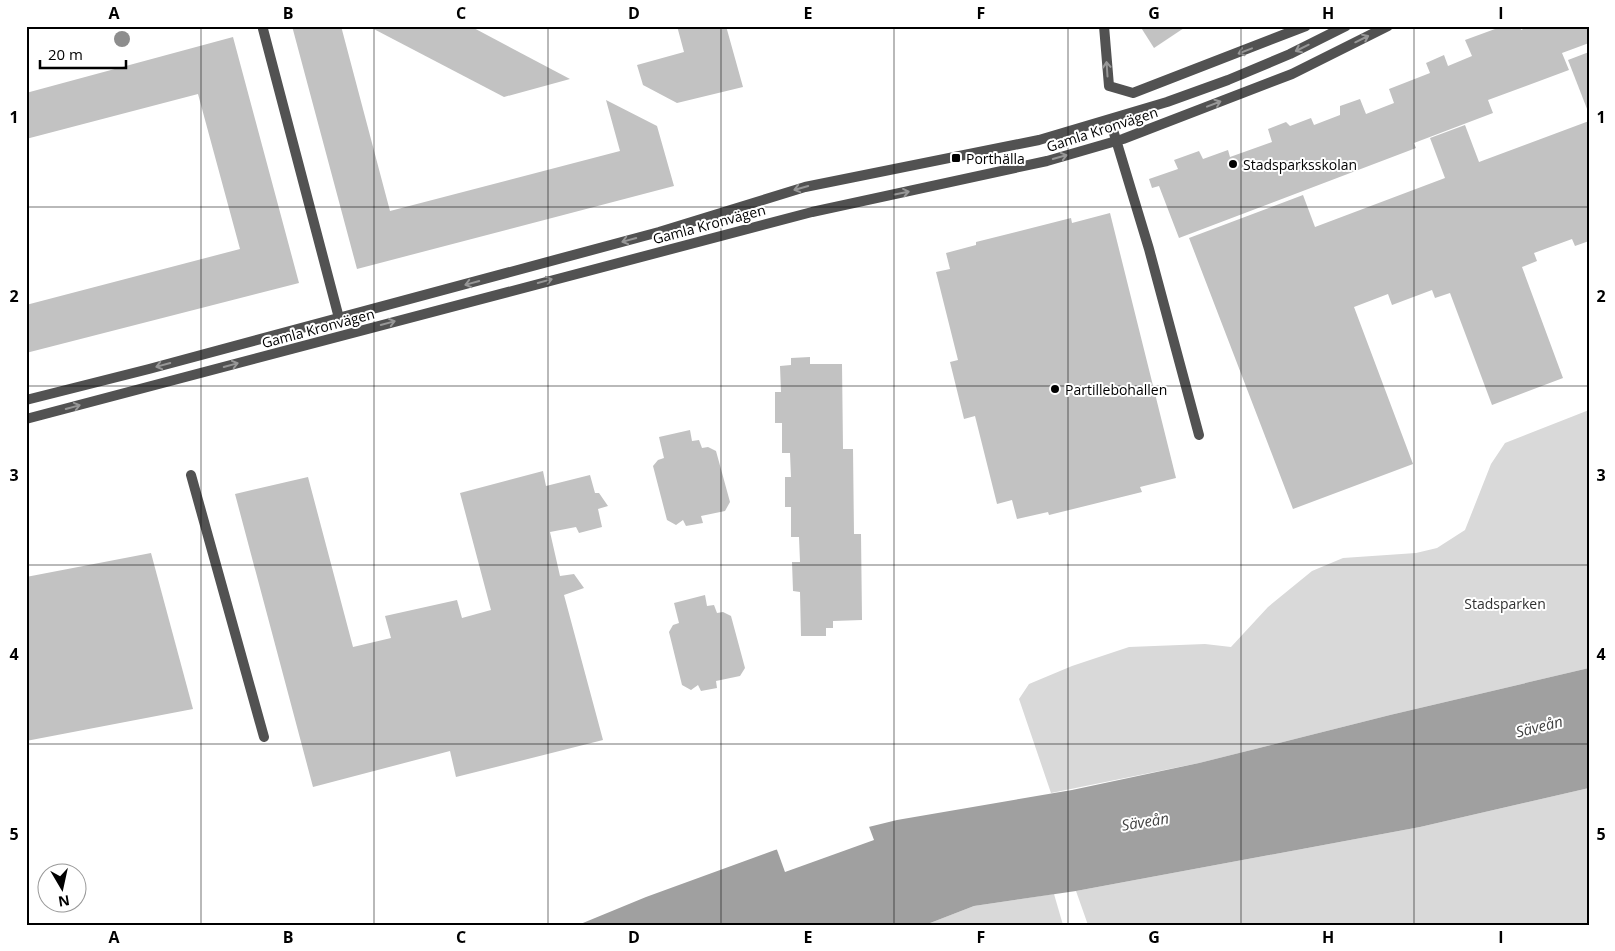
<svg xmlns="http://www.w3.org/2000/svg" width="1615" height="951" font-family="'Open Sans',sans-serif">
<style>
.green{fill:#d9d9d9}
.water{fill:#a0a0a0}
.pier{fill:#fff}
.building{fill:#c2c2c2}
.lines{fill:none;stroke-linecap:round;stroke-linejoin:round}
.service{stroke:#525252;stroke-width:10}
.pedestrian{stroke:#525252;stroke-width:10}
.minor{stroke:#525252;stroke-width:10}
.tree{fill:#8d8d8d}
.oneway{stroke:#979797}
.grid{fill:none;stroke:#000;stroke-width:1;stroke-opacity:0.55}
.poi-dot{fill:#000;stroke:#fff;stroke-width:2}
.labels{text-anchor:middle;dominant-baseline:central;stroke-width:4;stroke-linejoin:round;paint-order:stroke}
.street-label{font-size:14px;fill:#000;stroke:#fff}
.poi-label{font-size:14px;fill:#000;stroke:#fff;text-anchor:start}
.park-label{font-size:14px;fill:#303030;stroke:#fff}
.water-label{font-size:15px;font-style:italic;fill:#414141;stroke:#fff}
.neatline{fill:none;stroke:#000;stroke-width:2}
.grid-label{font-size:16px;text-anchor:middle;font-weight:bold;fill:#000}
</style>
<rect width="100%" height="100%" fill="#fff"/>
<g class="green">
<polygon points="1589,410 1589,668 1390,715 1199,763 1051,793 1019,699 1029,684 1072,666 1129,647 1205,644 1231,647 1268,607 1312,571 1343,558 1416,553 1437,548 1465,530 1491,464 1505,443"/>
<polygon points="1589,788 1589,925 1088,925 1076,891 1420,827"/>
<polygon points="1054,894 1063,925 925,925 974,906"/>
</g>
<polygon class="water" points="1589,668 1589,788 1420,827 1076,891 974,906 925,925 578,925 646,897 775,850 897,820 1072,790 1199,763 1390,715"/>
<polygon class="pier" points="868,824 874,840 785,872 776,847"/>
<g class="building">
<polygon points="292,26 341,26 390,211 620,151 606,100 657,126 674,186 357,269"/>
<polygon points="368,26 470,26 570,79 504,97"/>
<polygon points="677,26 726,26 743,87 677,103 643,85 637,65 684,52"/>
<polygon points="1140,26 1187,26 1154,48"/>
<polygon points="1494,26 1520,26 1521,30 1530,26 1589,26 1589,43 1562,53 1569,70 1488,100 1493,113 1414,143 1416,148 1179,238 1159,186 1152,188 1149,179 1178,169 1174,160 1199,151 1203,159 1228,150 1230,157 1272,142 1268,129 1286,122 1290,126 1311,118 1314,125 1340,115 1340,106 1360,99 1366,114 1394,103 1389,89 1430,73 1426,63 1444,55 1448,66 1472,56 1465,40 1495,29"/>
<polygon points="233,37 299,283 26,353 26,305 240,249 198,94 26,139 26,93"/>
<polygon points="1589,52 1589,114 1568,60"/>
<polygon points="1589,121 1589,241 1575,246 1572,239 1534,253 1537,261 1522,267 1563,378 1492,405 1450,293 1435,298 1432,290 1392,305 1388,294 1354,307 1413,464 1293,509 1189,238 1303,195 1315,227 1445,178 1430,138 1465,125 1479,162"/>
<polygon points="1110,213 1176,478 1140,487 1142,492 1049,515 1048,512 1017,519 1012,500 997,504 975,416 964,419 950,362 958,360 936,272 950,269 946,253 976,245 976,242 1071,218 1072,223"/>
<polygon points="810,357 810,364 842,364 843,449 853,449 854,534 861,534 862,620 833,621 833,628 826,628 826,636 801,636 800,592 793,591 792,562 800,562 799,537 791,537 791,507 785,507 785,477 791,477 790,453 782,453 782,423 775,423 775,392 781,392 780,366 791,365 791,358"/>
<polygon points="690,430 692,441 699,440 702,448 708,447 716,451 730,502 725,511 701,516 703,523 686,526 683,520 676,525 667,520 653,466 658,460 664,458 659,437"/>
<polygon points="543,471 546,486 590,475 595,493 599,493 608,506 598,509 602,527 579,533 576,527 550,532 560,576 574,574 584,588 564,595 603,740 456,777 450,751 313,787 235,494 308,477 353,647 391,638 385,616 457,600 462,618 491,610 460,493"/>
<polygon points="151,553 193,709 26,741 26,577"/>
<polygon points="705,595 707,606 714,605 717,613 723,612 731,616 745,668 740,676 716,681 717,688 701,691 698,685 691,690 682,685 669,632 673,625 679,623 674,603"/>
</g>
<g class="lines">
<g class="service">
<polyline points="1110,120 1149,249 1199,435"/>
<polyline points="191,475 264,737"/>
</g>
<polyline class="pedestrian" points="263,29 339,318"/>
<g class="minor">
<polyline points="1104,26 1109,86 1133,93 1306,26"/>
<polyline points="26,400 149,369 659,232 805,187 1039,140 1167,102 1228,80 1290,54 1346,26"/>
<polyline points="26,419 812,212 1047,161 1123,139 1292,74 1388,26"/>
</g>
</g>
<circle class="tree" cx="122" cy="39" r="8"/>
<defs><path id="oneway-shaft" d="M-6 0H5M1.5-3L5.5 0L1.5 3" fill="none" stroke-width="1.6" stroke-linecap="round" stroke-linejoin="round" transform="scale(1.25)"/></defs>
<g class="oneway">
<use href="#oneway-shaft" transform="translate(1362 39) rotate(-26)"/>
<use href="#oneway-shaft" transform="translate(1302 48) rotate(154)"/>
<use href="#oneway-shaft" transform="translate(1245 51) rotate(159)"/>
<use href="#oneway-shaft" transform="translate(1107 69) rotate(-94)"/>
<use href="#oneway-shaft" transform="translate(1214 104) rotate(-21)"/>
<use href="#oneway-shaft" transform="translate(1060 157) rotate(-16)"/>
<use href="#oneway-shaft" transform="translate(801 188) rotate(164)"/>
<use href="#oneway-shaft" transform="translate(902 193) rotate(-12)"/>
<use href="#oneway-shaft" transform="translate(629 240) rotate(165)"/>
<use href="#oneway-shaft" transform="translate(545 281) rotate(-15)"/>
<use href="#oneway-shaft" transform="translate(472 283) rotate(165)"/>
<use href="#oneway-shaft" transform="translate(388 323) rotate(-15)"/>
<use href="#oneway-shaft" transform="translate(163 365) rotate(165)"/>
<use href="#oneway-shaft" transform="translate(231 365) rotate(-15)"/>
<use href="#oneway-shaft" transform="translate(73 407) rotate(-15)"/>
</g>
<path class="grid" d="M 201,26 L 201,925M 374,26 L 374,925M 548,26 L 548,925M 721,26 L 721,925M 894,26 L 894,925M 1068,26 L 1068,925M 1241,26 L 1241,925M 1414,26 L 1414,925M 26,207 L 1589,207M 26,386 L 1589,386M 26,565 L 1589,565M 26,744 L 1589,744"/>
<g class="poi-dot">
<rect x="951" y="153" width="10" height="10" rx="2.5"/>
<circle cx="1233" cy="164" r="5"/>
<circle cx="1055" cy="389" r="5"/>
</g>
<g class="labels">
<g class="street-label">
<text transform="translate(1102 129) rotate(-18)">Gamla Kronvägen</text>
<text transform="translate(709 224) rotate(-15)">Gamla Kronvägen</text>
<text transform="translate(318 328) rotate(-15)">Gamla Kronvägen</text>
</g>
<g class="poi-label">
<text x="966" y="158">Porthälla</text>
<text x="1243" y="164">Stadsparksskolan</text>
<text x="1065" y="389">Partillebohallen</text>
</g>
<g class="park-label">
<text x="1505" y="603">Stadsparken</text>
</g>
<g class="water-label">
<text transform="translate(1539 726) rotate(-14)">Säveån</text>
<text transform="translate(1145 821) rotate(-9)">Säveån</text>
</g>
</g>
<rect width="1615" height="951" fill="none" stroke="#ffffff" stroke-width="55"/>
<g transform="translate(62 888) rotate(171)"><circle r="24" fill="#ffffff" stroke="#999999"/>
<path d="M0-4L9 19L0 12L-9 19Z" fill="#000000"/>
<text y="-8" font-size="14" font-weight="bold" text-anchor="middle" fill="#000000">N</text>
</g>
<path d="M40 60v8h86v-8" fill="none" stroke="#000000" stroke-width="2.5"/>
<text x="48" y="60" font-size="15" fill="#000000" stroke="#ffffff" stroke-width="4" paint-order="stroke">20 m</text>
<rect x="28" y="28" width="1560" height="896" class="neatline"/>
<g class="grid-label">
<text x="114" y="19">A</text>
<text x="288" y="19">B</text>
<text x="461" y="19">C</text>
<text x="634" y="19">D</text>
<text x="808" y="19">E</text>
<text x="981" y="19">F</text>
<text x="1154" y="19">G</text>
<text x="1328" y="19">H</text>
<text x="1501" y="19">I</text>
<text x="14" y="123">1</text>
<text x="1601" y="123">1</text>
<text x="14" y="302">2</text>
<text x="1601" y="302">2</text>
<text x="14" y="481">3</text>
<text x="1601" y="481">3</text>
<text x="14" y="660">4</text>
<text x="1601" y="660">4</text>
<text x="14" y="840">5</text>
<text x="1601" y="840">5</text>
<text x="114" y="943">A</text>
<text x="288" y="943">B</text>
<text x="461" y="943">C</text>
<text x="634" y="943">D</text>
<text x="808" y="943">E</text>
<text x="981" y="943">F</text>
<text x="1154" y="943">G</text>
<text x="1328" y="943">H</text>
<text x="1501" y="943">I</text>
</g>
</svg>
